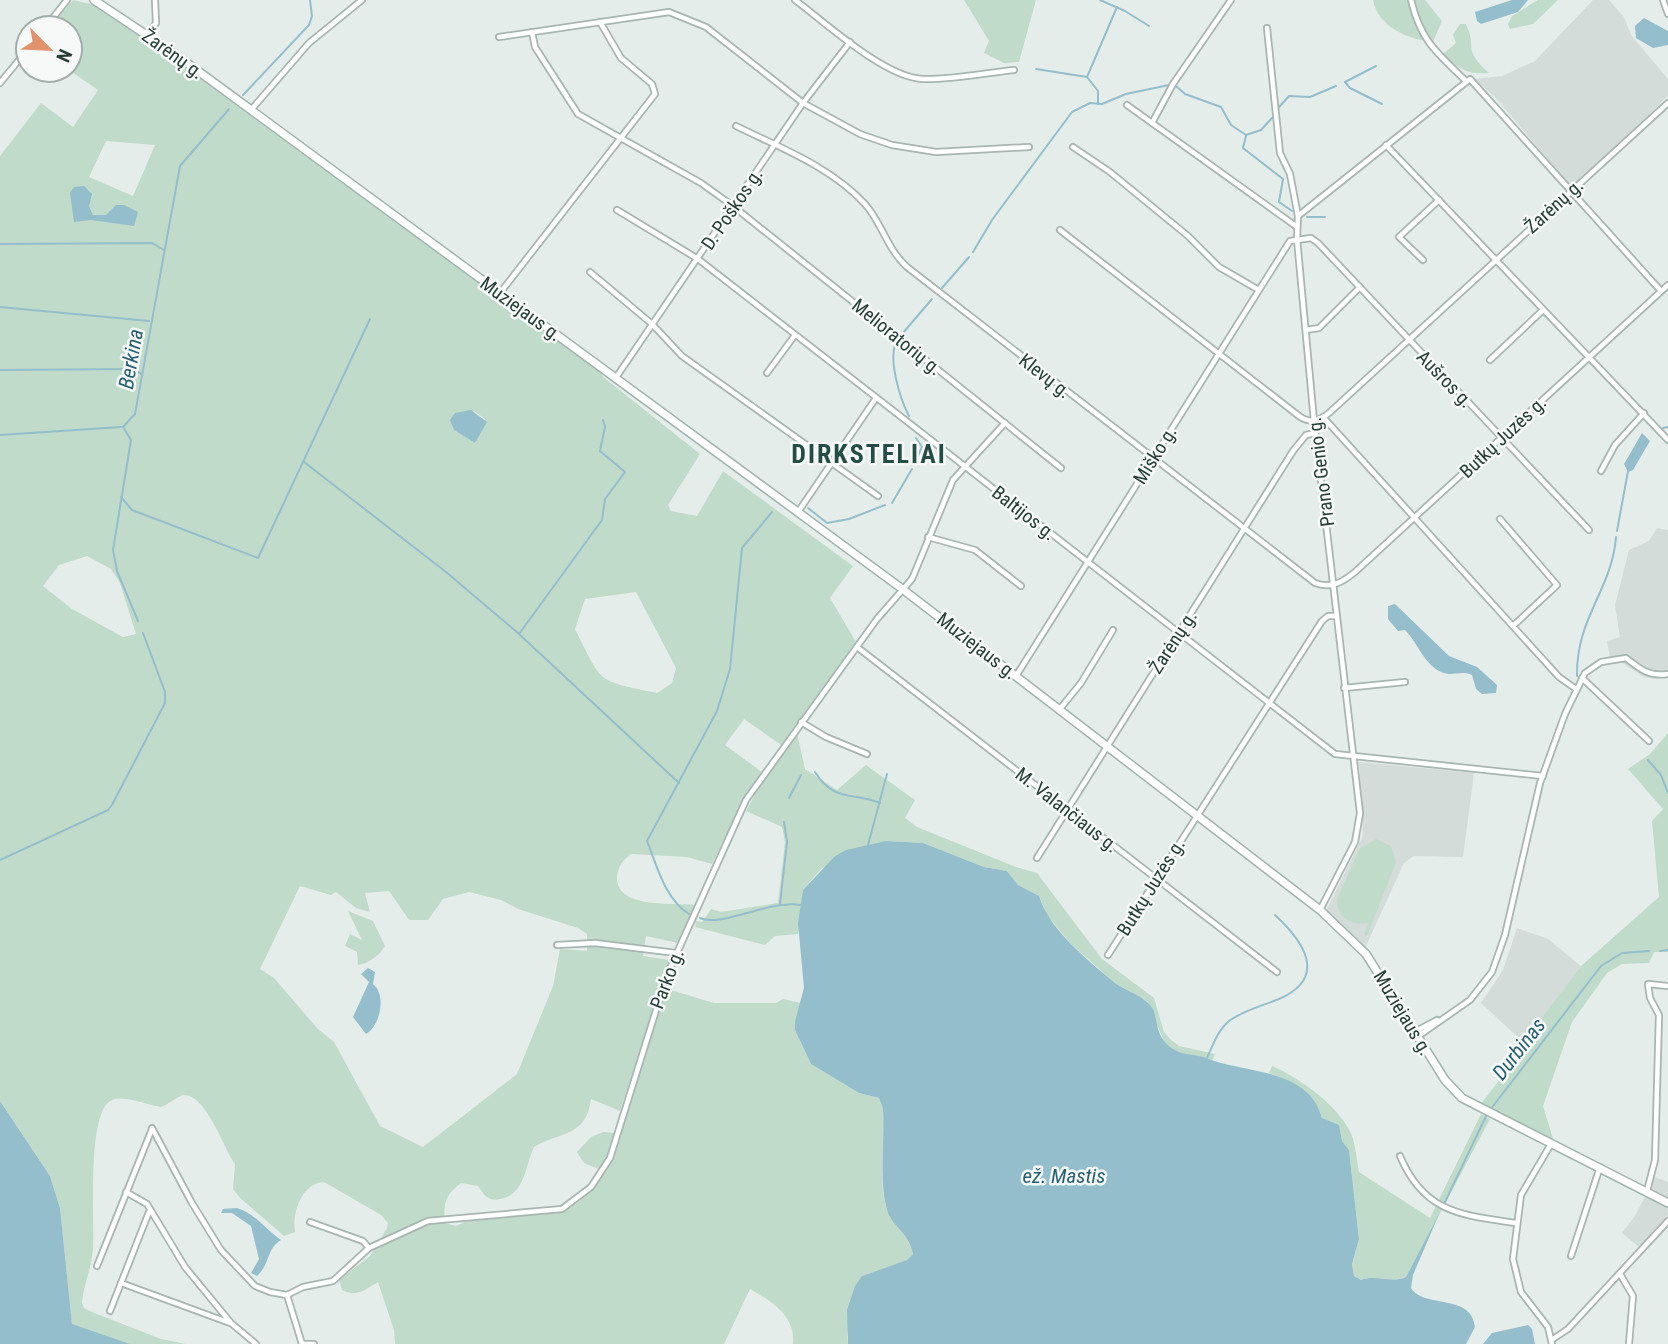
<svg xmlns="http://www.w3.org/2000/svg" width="1668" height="1344" font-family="'Roboto Condensed',sans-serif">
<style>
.built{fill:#d4dcd9}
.green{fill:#c1dbca;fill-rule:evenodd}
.water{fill:#94becb}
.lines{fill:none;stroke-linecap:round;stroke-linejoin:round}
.stream{stroke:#94becb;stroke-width:2}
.street-casing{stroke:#a8b5b1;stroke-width:8}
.secondary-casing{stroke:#a2b4af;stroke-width:10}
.street{stroke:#fff;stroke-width:4.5}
.secondary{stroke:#fff;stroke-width:7}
.labels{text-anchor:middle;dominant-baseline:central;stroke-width:5;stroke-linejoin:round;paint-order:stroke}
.street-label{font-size:19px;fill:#263d38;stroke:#f6f9f8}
.water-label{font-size:21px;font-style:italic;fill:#276072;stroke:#f6f9f8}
.district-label{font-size:26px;font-weight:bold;letter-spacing:2px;fill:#244d46;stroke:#f6f9f8}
</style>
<rect width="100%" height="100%" fill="#e5edea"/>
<g class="built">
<polygon points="1593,0 1609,0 1624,17 1631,35 1668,79 1668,96 1573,189 1495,97 1474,79 1502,76 1535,61"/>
<polygon points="1657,528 1668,530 1668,677 1656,679 1644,677 1621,662 1611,663 1607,641 1620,637 1615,605 1629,550 1649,541"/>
<polygon points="1359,762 1474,773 1463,857 1414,856 1404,863 1365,948 1326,911 1363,836"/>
<polygon points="1517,928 1548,939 1581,966 1524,1043 1481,1003 1503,970"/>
<polygon points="1655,1177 1668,1182 1668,1215 1639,1247 1622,1233 1635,1216"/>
</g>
<g class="green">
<path d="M 73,0 L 94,5 L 155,45 L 603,373 L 602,376 L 700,454 L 668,505 L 671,511 L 697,516 L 723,471 L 853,566 L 830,598 L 856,642 L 781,745 L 744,719 L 725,745 L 762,772 L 744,799 L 712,864 L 687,857 L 631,854 C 623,860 617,867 617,878 C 617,910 676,902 696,905 L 678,943 L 646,936 L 643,956 L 669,960 L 620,1111 L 591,1099 C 586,1138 560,1131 534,1147 C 525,1166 525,1195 500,1199 C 488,1202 484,1195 478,1186 L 461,1183 C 445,1195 443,1204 445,1223 L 456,1226 L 471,1219 L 564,1212 L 580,1201 L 613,1161 L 664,988 L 714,1003 L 776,1003 L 783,999 L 801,1003 L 795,1021 L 800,1041 L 811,1064 L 859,1093 L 879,1098 L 883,1109 C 885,1141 877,1182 888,1213 C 894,1228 907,1231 913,1254 L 908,1260 L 862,1276 L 847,1334 L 848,1344 L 793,1344 C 796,1316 771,1301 750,1289 L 724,1344 L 395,1344 L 394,1330 L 378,1282 C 365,1289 358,1298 342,1290 L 339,1280 L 370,1256 L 387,1228 L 388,1223 L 381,1215 L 324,1182 C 302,1183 292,1212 295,1232 L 284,1236 L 240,1198 L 233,1189 L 235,1164 C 225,1151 206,1094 184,1095 C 177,1096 169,1105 160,1107 C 147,1105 124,1095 112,1100 C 86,1110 95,1223 93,1248 C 92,1267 84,1283 82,1302 L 84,1308 L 92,1312 L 161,1339 L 186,1344 L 130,1344 L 72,1325 L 60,1208 L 50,1176 L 0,1101 L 0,156 L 41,103 L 73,127 L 98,90 L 69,70 L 70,28 L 49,28 ZM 106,141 L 155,145 L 133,196 L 89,177 ZM 474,411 L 485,419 L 475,443 L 454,430 ZM 87,556 L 111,569 L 120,583 L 136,634 L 123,637 L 72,609 L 43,586 L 59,565 ZM 636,592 L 676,668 L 672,683 L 657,693 C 596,680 603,685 575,629 L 585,599 ZM 300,886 L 331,895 L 336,892 L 356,908 L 370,912 L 365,893 L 389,891 L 409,920 L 428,920 L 443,899 L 469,892 L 501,900 L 518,909 L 578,928 L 587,934 L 587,951 L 560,949 L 553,986 L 517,1074 L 423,1147 L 380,1126 L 334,1042 L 318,1029 L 274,978 L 260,969 Z"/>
<polygon points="964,0 1036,0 1019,62 1004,63 984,53 989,41"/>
<path d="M 1373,0 L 1425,0 L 1442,21 L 1433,42 C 1409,40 1378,27 1373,0 Z"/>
<polygon points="1538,0 1558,0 1533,24 1510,29 1508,24 1512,16"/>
<path d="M 1460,24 L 1466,24 C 1478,49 1461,48 1489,73 C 1467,75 1459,69 1443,54 L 1456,43 L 1453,35 Z"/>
<polygon points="797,733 805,769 837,790 866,765 915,800 905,818 917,827 1016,867 1037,873 1102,959 1154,998 1164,1032 1170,1039 1179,1046 1215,1054 1212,1061 1179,1053 1165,1044 1148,1002 1115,983 1070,943 1047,915 1039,896 1018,885 1007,871 984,867 923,843 886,841 822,868 803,890 798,934 775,936 765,945 695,927 696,921 702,922 711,909 721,912 778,903 785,842 782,827 746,811 766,775"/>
<polygon points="1668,733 1668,952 1654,952 1649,963 1622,964 1607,973 1572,1022 1543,1106 1554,1142 1480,1105 1512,1064 1509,1061 1581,966 1659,897 1652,821 1663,809 1628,769 1650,754"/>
<path d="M 1376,839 L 1391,846 L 1396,862 L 1367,936 L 1364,934 L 1369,923 C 1351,926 1337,918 1337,899 L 1360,848 Z"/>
<path d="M 348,911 L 373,921 L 385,946 C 380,955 368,964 358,965 L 357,952 L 345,946 L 350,934 L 362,940 Z"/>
<path d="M 1272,1066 C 1300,1078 1344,1109 1353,1139 C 1356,1150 1357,1161 1359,1172 L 1430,1218 L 1481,1114 L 1490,1119 L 1406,1277 C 1391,1284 1377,1274 1361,1280 L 1354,1276 L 1352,1264 L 1359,1239 L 1349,1150 L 1342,1141 L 1339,1126 L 1322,1118 C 1317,1096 1289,1080 1269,1073 Z"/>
<polygon points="603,1132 615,1133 601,1170 584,1163 577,1152 591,1137"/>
</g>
<g class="water">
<polygon points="1512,0 1528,0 1518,12 1481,24 1477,21 1475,12"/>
<polygon points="1644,18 1668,31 1668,45 1653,48 1636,38 1635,26"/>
<polygon points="84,186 92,194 89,206 93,215 106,215 116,205 124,205 138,212 134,226 91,220 74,222 70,193 74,187"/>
<polygon points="471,410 487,422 475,443 454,430 450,420 455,413"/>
<polygon points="1642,433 1650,441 1633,470 1628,472 1624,464"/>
<path d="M 1395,604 L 1449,656 L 1477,667 L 1497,685 L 1496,693 L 1482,694 L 1476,689 L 1472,675 C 1462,670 1454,676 1444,673 C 1425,667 1418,643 1405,630 L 1398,631 L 1388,619 L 1388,606 Z"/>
<path d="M 886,841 L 923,843 L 984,867 L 1007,871 L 1018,885 L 1039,896 C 1050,931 1088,960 1115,983 C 1125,990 1138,994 1147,1002 C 1162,1014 1150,1036 1175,1050 C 1185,1056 1196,1054 1206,1058 C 1244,1074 1308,1067 1322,1118 L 1339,1125 L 1342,1141 L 1349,1150 L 1359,1239 L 1352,1264 L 1354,1276 L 1361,1280 C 1377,1274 1391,1284 1406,1277 L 1440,1212 L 1413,1275 L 1411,1288 C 1424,1309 1472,1293 1475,1327 L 1466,1344 L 848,1344 L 847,1310 L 855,1286 L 862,1276 L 907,1260 L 913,1254 C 908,1232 894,1228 888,1213 C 878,1182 885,1141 883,1109 L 879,1098 L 859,1093 L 811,1064 L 795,1030 L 795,1021 L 804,988 L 798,923 L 803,890 L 834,857 L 846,850 Z"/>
<path d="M 368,968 L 375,972 L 373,984 C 387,995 380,1026 366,1034 L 353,1017 L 369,982 L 361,974 Z"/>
<polygon points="0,1101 50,1176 60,1208 72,1324 130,1344 0,1344"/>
<path d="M 237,1208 C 256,1214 266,1230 281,1240 C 266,1249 270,1265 257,1276 L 251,1273 L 259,1259 L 251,1226 L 232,1213 L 221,1213 L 223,1209 Z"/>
<polygon points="1528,1325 1532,1329 1535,1344 1483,1344 1492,1333"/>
</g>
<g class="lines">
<g class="stream">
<polyline points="1100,0 1125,11 1149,26"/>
<polyline points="1376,66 1345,82 1350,88 1382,104"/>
<polyline points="1036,69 1087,77"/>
<polyline points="1176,86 1185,94 1221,107 1231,125 1246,135 1261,130 1272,118"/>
<polyline points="243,95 309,25 312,16 310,0"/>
<polyline points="1098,104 1098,91 1087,77 1117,7"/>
<polyline points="1279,107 1289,96 1310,97 1336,86"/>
<polyline points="1246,136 1243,148 1283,179 1279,202 1292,211"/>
<polyline points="1307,217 1325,217"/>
<polyline points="0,244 152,243 164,250"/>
<polyline points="973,252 992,220 1072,112 1090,103 1102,104 1126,94 1169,85"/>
<polyline points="942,288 969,257"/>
<polyline points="0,307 149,321"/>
<polyline points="902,334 932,299"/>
<path d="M 897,341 C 887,357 900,399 909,416"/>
<polyline points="0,370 135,369 141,374"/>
<polyline points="603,420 605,427 600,451 625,472 605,499 602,520 519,634 679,783"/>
<polyline points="1663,428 1668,427"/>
<polyline points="0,435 121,427"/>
<polyline points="304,462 446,572 518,633"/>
<polyline points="915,462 922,447 916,438"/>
<polyline points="121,497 132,510 258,558 370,319"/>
<polyline points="892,503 912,469"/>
<polyline points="808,508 827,523 849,519 885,505"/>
<polyline points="1617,531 1628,471"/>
<polyline points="138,621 117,571 113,550 131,440 123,427 135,414 180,166 229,109"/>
<path d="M 1577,676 C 1576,617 1612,590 1616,537"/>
<polyline points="1648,760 1661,775 1668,793"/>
<path d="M 815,772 C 834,802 851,792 880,803"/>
<polyline points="789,798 801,775"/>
<polyline points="868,845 887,774"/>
<polyline points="0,860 108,810 112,805 165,703 165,692 143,633"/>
<polyline points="780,904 787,842 784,822"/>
<path d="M 689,914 C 665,899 657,866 647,841 L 717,711 L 730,669 L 742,548 L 772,512"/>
<path d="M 700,918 C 722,928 771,899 801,905"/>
<polyline points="1660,951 1668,950"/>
<path d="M 1207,1058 C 1213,1045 1218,1030 1229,1021 C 1244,1010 1262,1006 1279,999 C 1329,977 1303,941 1275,915"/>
<polyline points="1490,1110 1601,966 1622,953 1649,951"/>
<polyline points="1445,1202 1487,1114"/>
</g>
<defs>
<g id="street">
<path d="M 795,0 C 826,23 884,77 922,79 C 952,80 984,73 1014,70"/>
<path d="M 1411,0 C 1421,41 1436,52 1466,81"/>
<polyline points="1663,0 1668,14"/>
<polyline points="45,28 67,0"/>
<polyline points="1267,28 1280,153 1290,174 1298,216 1297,239 1314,421 1360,813 1355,842 1320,910"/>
<polyline points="532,32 535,47 578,114 701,183 733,206 1061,468"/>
<polyline points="148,35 156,23 155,0"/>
<polyline points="499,37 669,12 706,27 803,103 860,134 892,145 936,152 1029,147"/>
<polyline points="0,83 28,49"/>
<polyline points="1127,105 1297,227"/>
<polyline points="251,110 309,43 362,0"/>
<polyline points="1152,123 1173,84 1231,0"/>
<path d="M 736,126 C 781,148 831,167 865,204 C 882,223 887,249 907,267 L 1315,583 C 1331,589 1343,582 1355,572 L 1668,285"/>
<polyline points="1386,145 1668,440"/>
<polyline points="1073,147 1110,172 1188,236 1219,267 1257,289"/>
<polyline points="617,210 698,259 1335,754 1543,776"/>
<polyline points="1298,216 1470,79 1661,291"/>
<path d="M 1060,230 L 1299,416 C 1310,424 1319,421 1329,413 L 1668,103"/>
<polyline points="1423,260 1399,237 1439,200"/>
<polyline points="590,272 652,324 682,356 878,496"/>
<polyline points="500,293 655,94 652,84 621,58 600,22"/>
<polyline points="1306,330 1319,328 1360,287"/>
<polyline points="1490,360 1543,310"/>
<polyline points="767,373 795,335"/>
<polyline points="615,379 803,103 850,42"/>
<polyline points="1323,417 1559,677 1576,689"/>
<polyline points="1601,471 1615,445 1644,413"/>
<polyline points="798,512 876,398"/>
<polyline points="1500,519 1557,585 1513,626"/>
<polyline points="928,537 975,550 1021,586"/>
<polyline points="857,647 1277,972"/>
<polyline points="1016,676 1290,241 1311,238 1318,243 1589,530"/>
<polyline points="1582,678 1649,741"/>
<polyline points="1344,688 1405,682"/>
<polyline points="1059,710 1081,683 1113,630"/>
<polyline points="801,722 826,737 867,754"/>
<polyline points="1037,858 1293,451 1306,435 1315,433"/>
<polyline points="557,945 595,943 676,953"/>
<polyline points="1108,955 1322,621 1328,616 1337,616"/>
<polyline points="1414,1032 1437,1020"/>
<path d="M 1417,1037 L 1470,1000 L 1492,972 L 1505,935 L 1540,783 L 1565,714 L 1585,673 L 1601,662 L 1626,658 C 1640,669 1649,677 1668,674"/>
<polyline points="152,1128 192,1203 221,1250 255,1286 270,1292 287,1295 303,1287 333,1281 369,1248 428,1221 562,1209 591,1187 610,1158 667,975 746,800 877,619 912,579 953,480 1005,423"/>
<polyline points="1551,1144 1521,1195 1513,1259 1521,1292 1548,1327 1552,1344"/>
<path d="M 1400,1156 C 1424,1213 1461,1215 1516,1223"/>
<polyline points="1647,1191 1655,1160 1659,1015 1650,998 1648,984 1668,986"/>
<polyline points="126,1192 147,1204 185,1267 231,1323 256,1344"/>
<polyline points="310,1222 363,1241 369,1248"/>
<polyline points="1571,1256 1600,1167"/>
<polyline points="97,1266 152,1129"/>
<polyline points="1620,1274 1633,1296 1629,1344"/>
<polyline points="121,1283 230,1323"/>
<polyline points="287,1295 302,1344"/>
<polyline points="110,1311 149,1212"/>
<polyline points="1553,1339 1568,1329 1668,1221"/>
<polyline points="302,1344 314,1344"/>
</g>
<polyline id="secondary" points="94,0 175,54 901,588 1320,910 1366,954 1445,1080 1462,1098 1668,1203"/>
</defs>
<use href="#street" class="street-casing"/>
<use href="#secondary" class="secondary-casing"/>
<use href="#street" class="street"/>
<use href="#secondary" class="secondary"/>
</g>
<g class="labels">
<g class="street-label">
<text transform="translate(173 54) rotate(36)">Žarėnų g.</text>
<text transform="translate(1554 206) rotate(-42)">Žarėnų g.</text>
<text transform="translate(732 209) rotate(-56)">D. Poškos g.</text>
<text transform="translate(521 309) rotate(36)">Muziejaus g.</text>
<text transform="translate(897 337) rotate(39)">Melioratorių g.</text>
<text transform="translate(1045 376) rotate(38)">Klevų g.</text>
<text transform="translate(1445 379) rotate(46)">Aušros g.</text>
<text transform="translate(1503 437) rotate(-43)">Butkų Juzės g.</text>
<text transform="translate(1155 455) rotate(-58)">Miško g.</text>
<text transform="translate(1321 472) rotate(-97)">Prano Genio g.</text>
<text transform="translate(1024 513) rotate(38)">Baltijos g.</text>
<text transform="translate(1173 642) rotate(-57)">Žarėnų g.</text>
<text transform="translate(977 646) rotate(38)">Muziejaus g.</text>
<text transform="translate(1067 810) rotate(38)">M. Valančiaus g.</text>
<text transform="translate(1151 887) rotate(-58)">Butkų Juzės g.</text>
<text transform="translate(667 979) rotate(-69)">Parko g.</text>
<text transform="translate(1403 1013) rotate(59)">Muziejaus g.</text>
</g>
<g class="water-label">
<text transform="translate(131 359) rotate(-80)">Berkina</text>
<text transform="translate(1519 1049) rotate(-52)">Durbinas</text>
<text x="1064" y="1176">ež. Mastis</text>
</g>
<g class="district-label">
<text x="869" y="454">DIRKSTELIAI</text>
</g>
</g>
<g transform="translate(49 49) rotate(114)"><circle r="33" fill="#f6f9f8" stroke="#a3aeab" stroke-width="2"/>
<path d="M0-5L12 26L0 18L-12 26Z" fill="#e2936e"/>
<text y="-10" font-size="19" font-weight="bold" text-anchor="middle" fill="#263d38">N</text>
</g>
</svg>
